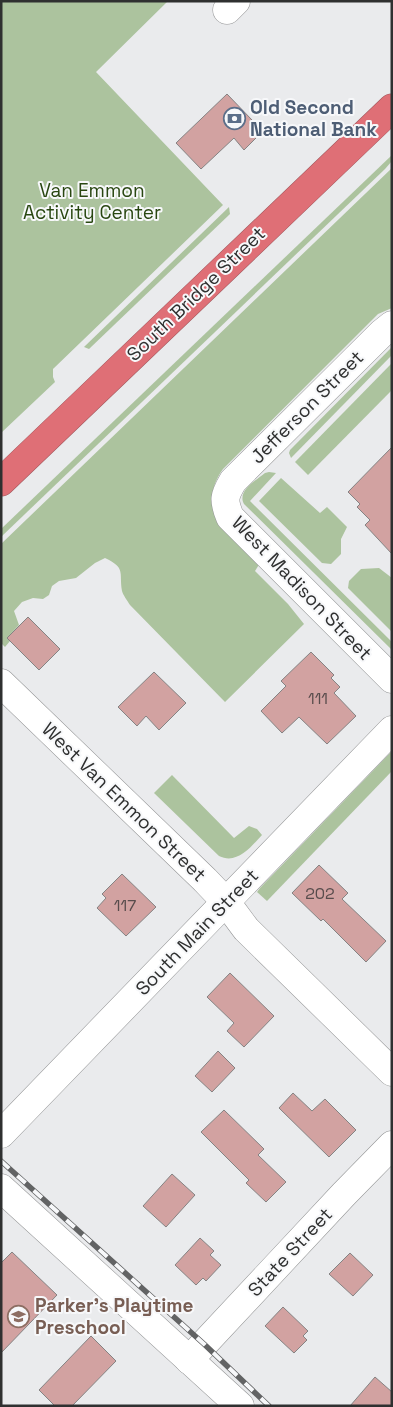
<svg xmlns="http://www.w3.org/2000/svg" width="393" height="1407" font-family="'Space Grotesk',sans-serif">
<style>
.green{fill:#acc39e}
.building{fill:#d2a2a1;stroke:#858383}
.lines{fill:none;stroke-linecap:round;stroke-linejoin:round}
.minor-casing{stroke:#939495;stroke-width:29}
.highway-casing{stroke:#a1595e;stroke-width:29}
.minor{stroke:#fff;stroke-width:28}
.highway{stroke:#df6f76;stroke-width:28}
.rail-casing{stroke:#626364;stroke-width:5.5}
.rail{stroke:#f7f8fa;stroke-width:4;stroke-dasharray:11;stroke-linecap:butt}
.labels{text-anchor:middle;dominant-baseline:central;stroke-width:4;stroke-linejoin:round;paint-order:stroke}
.number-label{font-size:16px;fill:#584c4c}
.service-label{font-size:19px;font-weight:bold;fill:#4e5e75;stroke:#f7f8fa;text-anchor:start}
.park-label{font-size:19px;fill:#294711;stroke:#f7f8fa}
.street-label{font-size:19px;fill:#2f3030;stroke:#f7f8fa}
.education-label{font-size:19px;font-weight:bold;fill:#785e54;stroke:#f7f8fa;text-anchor:start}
</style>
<rect width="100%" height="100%" fill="#eaebed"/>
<g class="green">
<polygon points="1,1 168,1 96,72 223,205 53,369 53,377 55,382 1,433"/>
<polygon points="392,155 392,161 385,169 1,537 1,529"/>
<path d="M 392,168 L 392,308 L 378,314 L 223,469 C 215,480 212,490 212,503 L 260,563 L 255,571 L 288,604 L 304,624 L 225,702 L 130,605 C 127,600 123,595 122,591 C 119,572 126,568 105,558 L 95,563 L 76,578 L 59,581 L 52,586 L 49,595 L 43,599 L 33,598 L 22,602 L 14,611 L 19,625 L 7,638 L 10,641 L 5,647 L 1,643 L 1,544 Z"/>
<polygon points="229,207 230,214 89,349 84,347"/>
<polygon points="392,347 392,355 291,458 289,453 290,450"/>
<polygon points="392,363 392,390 308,475 295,462"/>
<path d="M 269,472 L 276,473 L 250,501 L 392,642 L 392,650 L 244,504 C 237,491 255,481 265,473 Z"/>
<polygon points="281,478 320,513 327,507 347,527 341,539 341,554 331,564 322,563 259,501"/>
<polygon points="379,568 392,578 392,632 348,588 349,581 361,569"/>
<polygon points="392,751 392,771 267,901 257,892 260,888"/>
<path d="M 172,775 L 234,838 L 249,826 L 257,829 L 262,835 C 251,847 237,865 219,856 L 154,793 Z"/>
</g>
<g class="building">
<polygon points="227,94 252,120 249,123 260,134 244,150 234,138 201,169 176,143"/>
<polygon points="392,447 392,554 365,525 370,520 357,507 360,504 348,492"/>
<polygon points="28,617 60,649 39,670 7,638"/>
<polygon points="311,652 334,675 331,678 340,687 334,693 356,716 327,744 299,717 282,733 261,711 286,686 281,681"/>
<polygon points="154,672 186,703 159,730 146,716 137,726 118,707"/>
<polygon points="319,865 348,893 342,899 386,941 366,962 323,919 321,921 292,893"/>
<polygon points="122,874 156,907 126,936 97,908 106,898 102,894"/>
<polygon points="230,973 274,1016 244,1047 227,1031 234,1023 207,997"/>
<polygon points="218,1051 235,1068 212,1092 195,1076"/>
<polygon points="293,1093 312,1111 325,1099 356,1130 329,1157 279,1108"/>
<polygon points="224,1110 264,1149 258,1155 286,1182 266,1202 246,1183 249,1180 201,1132"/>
<polygon points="172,1174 195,1195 166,1227 143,1206"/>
<polygon points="200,1238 214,1251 210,1255 221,1265 206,1281 203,1278 196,1285 175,1265"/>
<polygon points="12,1252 57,1295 1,1353 1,1263"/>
<polygon points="350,1253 373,1275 353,1296 329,1274"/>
<polygon points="283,1307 308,1331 303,1336 307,1340 294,1353 265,1326"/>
<polygon points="91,1336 116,1361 72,1406 55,1406 39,1390"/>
<polygon points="375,1377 392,1392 392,1406 350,1406"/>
</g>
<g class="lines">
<defs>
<g id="minor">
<polyline points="227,10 236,1"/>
<path d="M 392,325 L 382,333 L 233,481 C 224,496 223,500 230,517 L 392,679"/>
<polyline points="1,683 205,880 226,902 246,929 392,1072"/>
<polyline points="1,1134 392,730"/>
<polyline points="1,1188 240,1406"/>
<polyline points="189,1360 344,1194 392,1145"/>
</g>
<polyline id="highway" points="1,482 392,108"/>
</defs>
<use href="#minor" class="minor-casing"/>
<use href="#highway" class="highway-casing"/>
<use href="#minor" class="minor"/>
<use href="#highway" class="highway"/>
<defs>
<polyline id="rail" points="1,1161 204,1344 269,1406"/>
</defs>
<use href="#rail" class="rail-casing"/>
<use href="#rail" class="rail"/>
</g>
<defs>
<symbol id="bank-ring" viewBox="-11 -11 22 22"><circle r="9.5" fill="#f7f8fa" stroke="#5c6f8a" stroke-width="1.5"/><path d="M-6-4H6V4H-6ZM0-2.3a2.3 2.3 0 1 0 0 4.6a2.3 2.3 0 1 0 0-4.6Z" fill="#5c6f8a"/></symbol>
<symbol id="school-ring" viewBox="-11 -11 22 22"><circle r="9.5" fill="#f7f8fa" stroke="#8d6e63" stroke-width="1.5"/><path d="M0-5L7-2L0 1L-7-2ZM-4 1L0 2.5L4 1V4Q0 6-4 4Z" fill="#8d6e63"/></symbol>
</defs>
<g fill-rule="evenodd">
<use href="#bank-ring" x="222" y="106" width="25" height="25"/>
<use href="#school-ring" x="6" y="1304" width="25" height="25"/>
</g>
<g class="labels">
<g class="number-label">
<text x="318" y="698">111</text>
<text x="320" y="893">202</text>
<text x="125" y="905">117</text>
</g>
<g class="service-label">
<text x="250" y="107">Old Second<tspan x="250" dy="22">National Bank</tspan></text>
</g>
<g class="park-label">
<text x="92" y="190">Van Emmon<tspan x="92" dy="22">Activity Center</tspan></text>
</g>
<g class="street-label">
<text transform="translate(196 294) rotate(-44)">South Bridge Street</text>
<text transform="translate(307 407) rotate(-45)">Jefferson Street</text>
<text transform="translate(302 588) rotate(46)">West Madison Street</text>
<text transform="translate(124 802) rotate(44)">West Van Emmon Street</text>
<text transform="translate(197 932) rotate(-46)">South Main Street</text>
<text transform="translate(290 1252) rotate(-47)">State Street</text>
</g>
<g class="education-label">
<text x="35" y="1305">Parker's Playtime<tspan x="35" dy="22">Preschool</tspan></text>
</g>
</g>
<rect width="393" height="1407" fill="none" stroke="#2f3030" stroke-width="5"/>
</svg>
